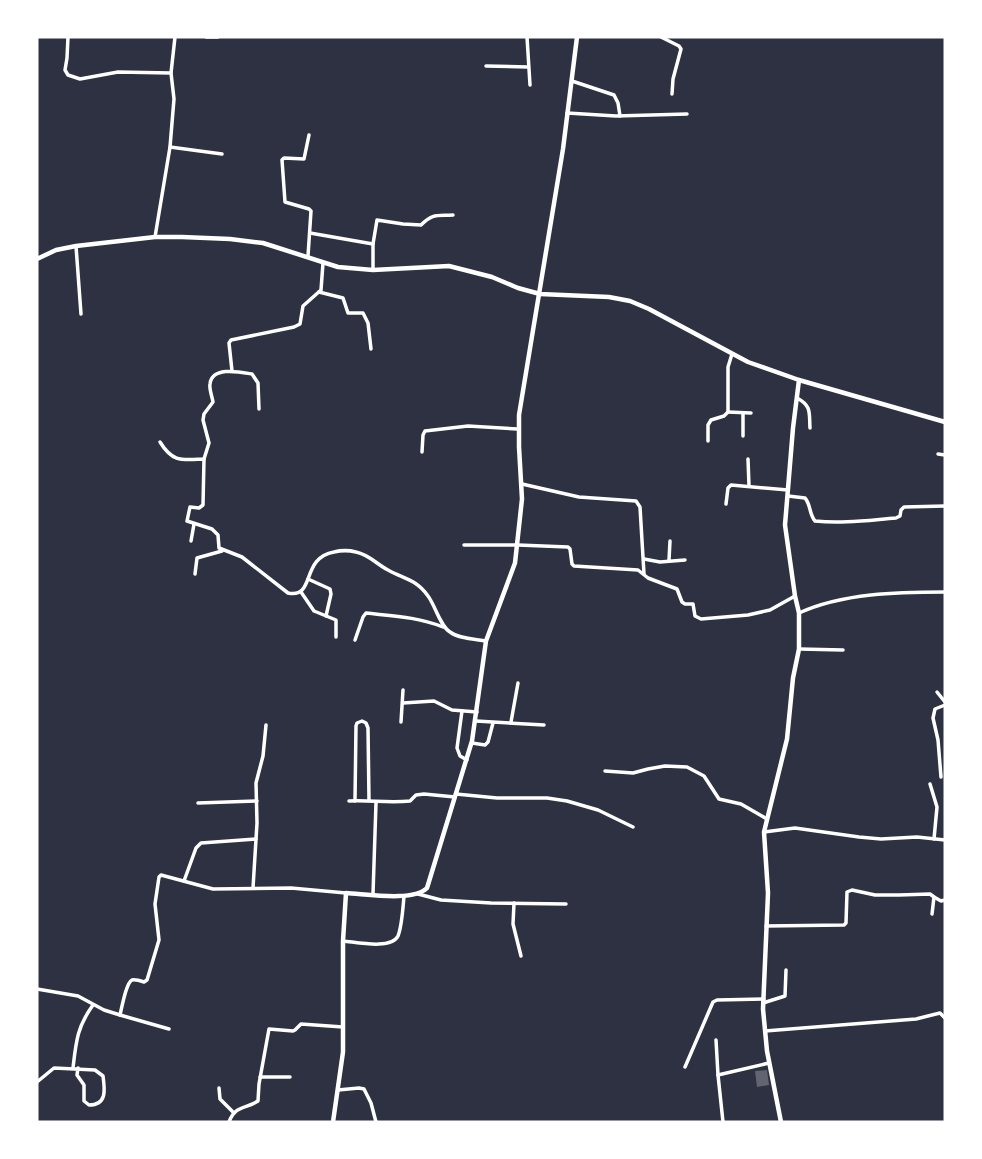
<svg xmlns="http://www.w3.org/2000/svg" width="982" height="1159" font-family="'Fira Sans Condensed',sans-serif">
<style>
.building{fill:#626471}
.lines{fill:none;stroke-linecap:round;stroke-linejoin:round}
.minor{stroke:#fff;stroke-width:3.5}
.tertiary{stroke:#fff;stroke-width:4.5}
</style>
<rect width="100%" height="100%" fill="#2d3142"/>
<polygon class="building" points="767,1070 769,1085 757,1087 755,1071"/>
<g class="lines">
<g class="minor">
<polyline points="68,37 67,58 65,70 68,75 80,79 118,72 171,73"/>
<polyline points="206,37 218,37"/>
<polyline points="527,37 530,85"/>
<polyline points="661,37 679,46 681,49 673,79 672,94"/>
<polyline points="486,66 528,67"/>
<polyline points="572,81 614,95 618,103 620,116"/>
<polyline points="567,113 616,116 687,114"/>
<polyline points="170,147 222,154"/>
<polyline points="310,233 373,244"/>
<polyline points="155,237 170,147 174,99 171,73 175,37"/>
<polyline points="76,246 81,314"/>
<polyline points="308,256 311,211 309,209 285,202 282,160 284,158 304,159 309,135"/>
<path d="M 373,270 L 373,244 L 377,220 L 403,224 L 421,225 C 433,213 437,216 453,215"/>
<polyline points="319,292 343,298 348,313 363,313 368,323 371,349"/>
<polyline points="232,371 229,343 231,340 294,327 300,324 303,306 321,290 323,263"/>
<path d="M 797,398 C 812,406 809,413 810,428"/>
<path d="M 259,409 L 258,383 L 252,374 C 240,372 212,366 210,384 C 209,389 212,396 213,402 L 204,414 L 203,420 L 209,443 L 204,459 L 203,505 L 199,508 L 190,507 L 187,521 L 212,529 L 218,535 L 219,548 L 242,557 L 288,593 C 316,599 300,558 334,552 C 342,550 348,550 356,552 C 370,555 376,564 388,570 C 404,579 416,579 428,596 C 435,605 440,626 450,632 C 459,639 475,639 486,641"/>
<polyline points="728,412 751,413"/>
<polyline points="743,413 743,436"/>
<polyline points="708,441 708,425 711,420 724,416 728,412 728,367 732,354"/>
<path d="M 160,442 C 173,463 182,460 204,459"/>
<polyline points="422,452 423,435 425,431 468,426 518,429"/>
<polyline points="938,454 945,455"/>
<polyline points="748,459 749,486"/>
<polyline points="522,484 579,497 636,501 640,507 644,574"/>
<path d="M 788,496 L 805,498 C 811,505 809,514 815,521 C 842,524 870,520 896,518 L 900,516 L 901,510 L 904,507 L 945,506"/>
<polyline points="726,504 728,488 731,485 788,490"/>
<polyline points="191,541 194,524"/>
<polyline points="464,545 518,545 568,547 570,549 572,564 574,566 638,570 648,578 677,589 682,602 685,604 693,604 695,616 701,619 748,615 770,610 795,596"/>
<polyline points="644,559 660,562 685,560"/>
<polyline points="669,560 670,541"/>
<polyline points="195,574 197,558 222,551"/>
<polyline points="308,579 330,589 331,594 326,616"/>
<polyline points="301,592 314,611 336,620 336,637"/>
<path d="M 799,613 C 843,593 898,592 945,592"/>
<path d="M 355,640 L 363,617 L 366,613 C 393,616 418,617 443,627"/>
<polyline points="799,649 843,650"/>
<polyline points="937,692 945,702"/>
<polyline points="403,703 434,701 452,710 477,712"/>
<polyline points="462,711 457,748 460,756 467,760"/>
<polyline points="476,721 544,725"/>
<polyline points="401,722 403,690"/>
<polyline points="511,722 518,683"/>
<polyline points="472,743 485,745 488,742 493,723"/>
<polyline points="605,771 633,773 648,769 665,766 687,767 704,776 719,799 741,804 767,819"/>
<polyline points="941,777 938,740 933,718 935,709 945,705"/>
<polyline points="930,784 937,807 934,839"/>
<polyline points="456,794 497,798 547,798 567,801 598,810 633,827"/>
<path d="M 349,801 C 369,800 389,803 410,801 L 416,795 L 424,794 L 455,797"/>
<polyline points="355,801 356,726 357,723 362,721 366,723 368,728 369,800"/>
<polyline points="198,803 257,801"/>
<polyline points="764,832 795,828 859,837 881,839 917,837 945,840"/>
<polyline points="184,881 196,848 201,843 256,839"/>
<polyline points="253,888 257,823 256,783 263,756 266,725"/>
<polyline points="373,894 376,803"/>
<polyline points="418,894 441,900 491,903 566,904"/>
<polyline points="934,897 941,901 945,900"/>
<polyline points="514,903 513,924 521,956"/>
<polyline points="766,926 844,925 846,923 847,892 852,890 875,895 899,895 930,894 934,897 932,914"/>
<path d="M 343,941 C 356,942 391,950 398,936 C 402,926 403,907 404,896"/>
<path d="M 37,989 L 78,996 L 104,1010 L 120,1015 C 122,1007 126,983 132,980 C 135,979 141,981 144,982 L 147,980 L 159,940 L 155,904 L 159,877 L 161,875 L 213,889 L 291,888 L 346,893"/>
<polyline points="763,1003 785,996 786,970"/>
<polyline points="120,1015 169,1029"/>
<polyline points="765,1031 916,1019 940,1013 945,1018"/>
<polyline points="716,1040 718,1075 723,1122"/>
<polyline points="685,1067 713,1002 717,1000 764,999"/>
<path d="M 73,1068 C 76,1042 77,1027 93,1005"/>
<polyline points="718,1075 769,1063"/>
<polyline points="260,1077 290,1077"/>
<path d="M 37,1082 L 54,1068 L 95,1070 L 103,1076 C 105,1090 107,1105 89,1105 L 84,1101 L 84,1085 L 77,1075 L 78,1068"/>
<polyline points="219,1088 220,1099 234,1113"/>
<polyline points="338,1090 359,1088 364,1089 371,1103 376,1122"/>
<path d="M 229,1122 C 235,1105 246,1109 258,1101 L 259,1084 L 269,1029 L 293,1031 L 295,1030 L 301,1024 L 343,1027"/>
</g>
<g class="tertiary">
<polyline points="37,259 56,250 76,246 155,237 182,237 230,239 263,243 338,267 373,270 449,266 492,277 518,288 540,294 609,297 630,301 649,309 748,362 799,380 945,422"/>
<path d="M 333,1122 L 343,1052 L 343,941 L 346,893 C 367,894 413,902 427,888 L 472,741 L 486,641 L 515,563 L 522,499 L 519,447 L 519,415 L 563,149 L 577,37"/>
<polyline points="781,1122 767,1051 763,1009 768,893 764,832 787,739 793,678 799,649 799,613 795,596 785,525 793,428 799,380"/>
</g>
</g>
<rect width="982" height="1159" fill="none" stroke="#ffffff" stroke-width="77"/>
</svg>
